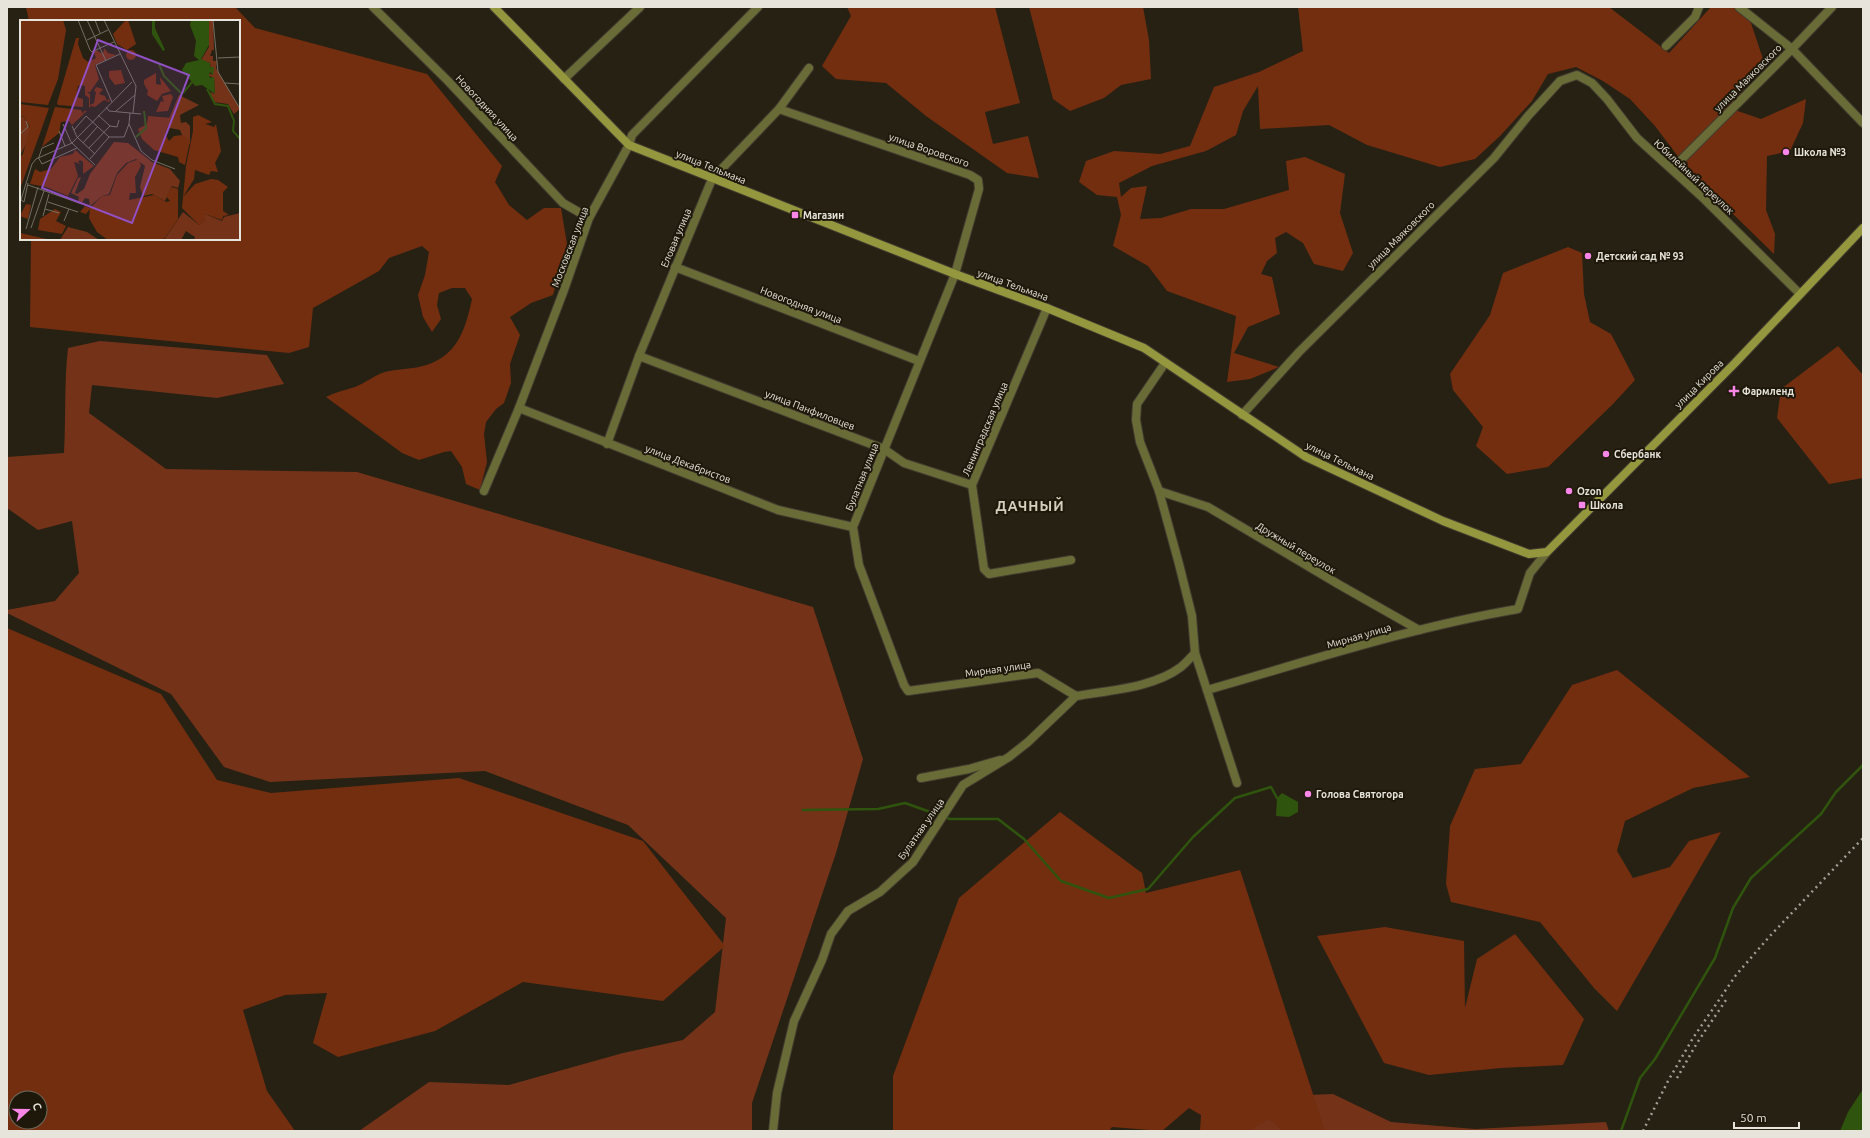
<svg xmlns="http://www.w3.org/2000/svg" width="1870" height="1138" font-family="Ubuntu,sans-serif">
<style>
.green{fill:#743318}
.forest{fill:#732e0f;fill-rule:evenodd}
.water{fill:#2f540d}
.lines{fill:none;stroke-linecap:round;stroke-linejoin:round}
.stream{stroke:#2f540d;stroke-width:2.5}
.street-casing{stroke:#423c30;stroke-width:10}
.secondary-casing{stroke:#423c30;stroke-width:10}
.street{stroke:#6a6c37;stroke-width:8}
.secondary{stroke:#94973d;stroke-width:8}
.rail{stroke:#a29e94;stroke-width:2.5;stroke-dasharray:2 4;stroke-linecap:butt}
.poi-dot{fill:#fa87e7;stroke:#1e180a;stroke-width:1.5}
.labels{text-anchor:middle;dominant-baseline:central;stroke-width:4;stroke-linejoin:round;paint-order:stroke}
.street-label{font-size:10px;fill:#e7e4db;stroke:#1e180a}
.poi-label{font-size:10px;font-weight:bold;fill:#e7e4db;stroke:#1e180a;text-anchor:start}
.district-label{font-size:14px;font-weight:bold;letter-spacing:1px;fill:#d6cfbd;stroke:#1e180a}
.inset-river{fill:none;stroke:#2f540d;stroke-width:2}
.inset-road{fill:none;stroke:#746f64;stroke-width:1}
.view{fill:#9151c5;fill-opacity:0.15;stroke:#9151c5;stroke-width:2}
.inset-edge{fill:none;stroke:#e7e4db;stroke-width:2}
</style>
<rect width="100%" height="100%" fill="#272114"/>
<g class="green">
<path d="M 100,341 L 267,355 L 284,384 L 217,398 L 92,385 L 89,413 L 166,469 L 357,472 L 813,607 L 863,759 L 836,853 L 752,1103 L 752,1131 L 359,1131 L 429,1082 L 509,1085 L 623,1053 L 683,1040 L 715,1012 L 726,918 L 628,825 L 485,771 L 270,782 L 224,767 L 171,694 L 7,613 L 7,610 L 55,601 L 79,573 L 72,521 L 38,530 L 7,508 L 7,457 L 64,453 C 66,418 64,383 68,348 Z"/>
<polygon points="1333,1094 1391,1122 1475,1129 1606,1122 1609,1131 1246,1131 1308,1095"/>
</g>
<g class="forest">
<path d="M 26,7 L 235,7 L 255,28 L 427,74 L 502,166 L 495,182 L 509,205 L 527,220 L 544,208 L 561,208 L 567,244 L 553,295 L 531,303 L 510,317 L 520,335 L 510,364 L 511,383 L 504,403 L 496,409 L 486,422 L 484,434 L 487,462 L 480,490 L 466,484 L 462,467 L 451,451 L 444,452 L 419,460 L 402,453 L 326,397 C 336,392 345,390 355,387 C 365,383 375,375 385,372 C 397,369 408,369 419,367 C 456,359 465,332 472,299 L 465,288 L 452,288 L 439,293 L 437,305 L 441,319 L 432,332 L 423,317 L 418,295 L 425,275 L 429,252 L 422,246 L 389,258 L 379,271 L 313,308 L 309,347 L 289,353 L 30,327 L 31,239 L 239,239 L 239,21 L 29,21 Z"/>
<polygon points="847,7 995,7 1020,103 985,112 993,144 1028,136 1039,178 1007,173 926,116 886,83 836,79 822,66 851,16"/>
<polygon points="1029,7 1143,7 1149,40 1151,79 1121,85 1104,98 1070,111 1053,99"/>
<polygon points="1298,7 1609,7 1669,53 1711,7 1732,7 1749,17 1764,62 1729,108 1761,119 1806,99 1803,123 1790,151 1767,156 1766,210 1775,234 1774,254 1689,171 1655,126 1630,99 1603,81 1576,67 1548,74 1532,101 1500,136 1475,159 1440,167 1367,145 1329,125 1260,129 1258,86 1243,111 1236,135 1206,151 1152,166 1119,183 1121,197 1131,188 1147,186 1140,219 1161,218 1191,209 1224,209 1289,190 1286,161 1305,157 1345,174 1340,213 1353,253 1343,271 1314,264 1303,243 1286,232 1275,238 1277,253 1267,261 1261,274 1272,277 1280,314 1248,327 1234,353 1279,367 1250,379 1227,382 1236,316 1167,291 1148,266 1113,246 1121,215 1117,197 1097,195 1079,182 1086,161 1114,151 1160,154 1190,146 1214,87 1259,72 1303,51"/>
<polygon points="1568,247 1582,253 1584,294 1590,322 1611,334 1635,380 1613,404 1548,467 1507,474 1476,446 1483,427 1453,390 1450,374 1490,315 1503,273"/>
<polygon points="1838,346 1863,375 1863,478 1829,484 1777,418 1781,389"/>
<path d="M 7,628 L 161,694 L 217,780 L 271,793 L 459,778 L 643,841 L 725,946 L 663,1001 L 523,982 L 435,1031 L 338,1057 L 313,1043 L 327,993 L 285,995 L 243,1010 L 267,1091 L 295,1131 L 7,1131 ZM 16,1098 L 40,1098 L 40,1122 L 16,1122 Z"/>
<polygon points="1617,670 1750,777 1693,788 1625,821 1617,851 1633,878 1670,867 1689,841 1721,832 1617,1011 1594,988 1540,922 1451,902 1446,884 1450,826 1475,769 1521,764 1572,685"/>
<polygon points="1060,812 1142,873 1146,893 1240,870 1325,1131 1283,1131 1269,1119 1249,1131 1200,1131 1201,1115 1189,1108 1162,1131 1112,1127 1109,1131 893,1131 893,1076 959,898"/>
<polygon points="1385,927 1464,941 1465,1008 1477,959 1515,934 1584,1019 1563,1065 1501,1068 1429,1075 1384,1063 1317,936"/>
</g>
<g class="water">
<polygon points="1282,793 1298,802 1298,812 1289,817 1276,816 1277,798"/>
<polygon points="1863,1089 1863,1131 1840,1131 1848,1112"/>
</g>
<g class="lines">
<g class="stream">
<polyline points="803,810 878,809 905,803 950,819 998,819 1024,839 1061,881 1109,898 1148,889 1193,837 1235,798 1271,787 1277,798"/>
<polyline points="1621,1131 1640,1078 1655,1059 1715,958 1733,908 1751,878 1821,814 1836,792 1863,765"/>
</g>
<defs>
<g id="street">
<polyline points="373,7 448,81 563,203 589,218"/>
<polyline points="1832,7 1792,49 1863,123"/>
<polyline points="1666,46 1695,17 1699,7"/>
<polyline points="564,79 640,7"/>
<path d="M 779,109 L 970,175 L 978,180 L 979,189 L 955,274 L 853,527 L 859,565 L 904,685 L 908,691 L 1038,673 L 1076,696 C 1110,690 1153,688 1181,667 C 1186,663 1190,658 1195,653"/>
<polyline points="1672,169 1792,49 1739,7"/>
<polyline points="675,267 919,361"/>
<polyline points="1047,308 972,485 984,569 989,574 1071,560"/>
<polyline points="639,356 884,449 904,463 972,485"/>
<polyline points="1165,363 1137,404 1136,420 1140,442 1159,491 1179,564 1192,616 1195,653 1237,783"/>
<polyline points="519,408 778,510 853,527"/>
<polyline points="1242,415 1299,352 1494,158 1528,116 1560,81 1577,75 1592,83 1607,99 1637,138 1701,196 1800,294"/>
<polyline points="607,444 639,356 712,179 779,109 809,68"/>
<polyline points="484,491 519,408 564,290 589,218 629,145 632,135 758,7"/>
<polyline points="1159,491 1208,507 1338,584 1419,630"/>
<path d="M 1207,690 C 1309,661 1412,627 1518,609 L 1530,573 L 1547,552"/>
<polyline points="921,778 969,769 1000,760"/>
<polyline points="773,1131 777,1093 794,1021 822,960 831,934 848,911 880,892 913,862 963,785 1009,757 1028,742 1076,696"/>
</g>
<polyline id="secondary" points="494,7 629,145 955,274 1047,308 1144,348 1306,457 1443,521 1529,554 1547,552 1735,363 1863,228"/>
</defs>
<use href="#street" class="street-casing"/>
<use href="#secondary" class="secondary-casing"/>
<use href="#street" class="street"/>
<use href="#secondary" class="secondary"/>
<g class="rail">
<polyline points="1677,1078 1697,1043 1726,1000"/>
<polyline points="1643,1131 1668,1081 1693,1038 1736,975 1769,937 1863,838"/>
</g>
</g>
<g class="poi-dot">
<circle cx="1786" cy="152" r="4"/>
<rect x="791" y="211" width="8" height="8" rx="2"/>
<circle cx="1588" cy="256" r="4"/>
<path d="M1732 385h4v4h4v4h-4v4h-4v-4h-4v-4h4z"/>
<circle cx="1606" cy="454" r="4"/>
<circle cx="1569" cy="491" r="4"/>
<rect x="1578" y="501" width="8" height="8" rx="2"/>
<circle cx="1308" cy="794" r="4"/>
</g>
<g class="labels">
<g class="street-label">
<text transform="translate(1748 78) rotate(-45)">улица Маяковского</text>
<text transform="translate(487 108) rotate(47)">Новогодняя улица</text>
<text transform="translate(929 150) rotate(19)">улица Воровского</text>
<text transform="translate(711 167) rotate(22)">улица Тельмана</text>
<text transform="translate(1694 177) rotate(43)">Юбилейный переулок</text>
<text transform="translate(1401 235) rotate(-45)">улица Маяковского</text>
<text transform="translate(676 238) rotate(-67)">Еловая улица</text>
<text transform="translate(570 247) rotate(-69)">Московская улица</text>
<text transform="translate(1013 285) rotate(20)">улица Тельмана</text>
<text transform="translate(801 305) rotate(21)">Новогодняя улица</text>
<text transform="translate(1699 384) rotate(-45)">улица Кирова</text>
<text transform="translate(810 410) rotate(21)">улица Панфиловцев</text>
<text transform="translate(985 429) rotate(-67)">Ленинградская улица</text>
<text transform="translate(1340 461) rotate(26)">улица Тельмана</text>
<text transform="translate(688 464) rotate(21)">улица Декабристов</text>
<text transform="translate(862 477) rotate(-68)">Булатная улица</text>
<text transform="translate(1296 548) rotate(31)">Дружный переулок</text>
<text transform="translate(1359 636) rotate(-16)">Мирная улица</text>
<text transform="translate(998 669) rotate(-8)">Мирная улица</text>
<text transform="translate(921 829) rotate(-55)">Булатная улица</text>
</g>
<g class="poi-label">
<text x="1794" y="152">Школа №3</text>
<text x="803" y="215">Магазин</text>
<text x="1596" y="256">Детский сад № 93</text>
<text x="1742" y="391">Фармленд</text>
<text x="1614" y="454">Сбербанк</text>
<text x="1577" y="491">Ozon</text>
<text x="1590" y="505">Школа</text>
<text x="1316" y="794">Голова Святогора</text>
</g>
<g class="district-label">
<text x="1030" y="506">ДАЧНЫЙ</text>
</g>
</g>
<g transform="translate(20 20)">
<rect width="220" height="220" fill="#272114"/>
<path d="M 189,0 L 193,0 L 194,30 L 192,30 L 190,36 L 193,36 L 193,41 L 197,41 L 196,48 L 220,89 L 214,94 L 208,84 L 194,82 L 190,72 L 195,74 L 194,58 L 189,56 L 189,53 L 192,55 L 190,43 L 181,40 L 189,27 ZM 159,75 L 179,85 L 160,95 L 161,103 L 166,102 L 170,106 L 170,124 L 165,122 L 160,110 L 150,108 L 148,101 ZM 3,96 L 10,108 L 10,116 L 0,136 L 0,98 ZM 94,122 L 108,123 L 132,142 L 150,149 L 160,161 L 158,168 L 152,166 L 145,181 L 132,174 L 123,176 L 120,167 L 125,146 L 116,139 L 106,143 L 97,153 L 89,174 L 82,176 L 70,186 L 69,179 L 65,178 L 62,183 L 58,182 L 59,177 L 51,173 L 58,158 L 61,157 L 55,173 L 57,174 L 64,169 L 70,154 ZM 163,192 L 179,205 L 185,200 L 185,194 L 202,201 L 204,197 L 220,193 L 220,220 L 174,220 L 175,217 L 166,211 L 161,220 L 144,220 ZM 48,207 L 67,212 L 79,220 L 40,220 Z" fill="#743318"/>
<path d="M 0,0 L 43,0 L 46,10 L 38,59 L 28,85 L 0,82 ZM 106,0 L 108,0 L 116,24 L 107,30 L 97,24 L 93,14 ZM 56,18 L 59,18 L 58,24 L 63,38 L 68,42 L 76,38 L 74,32 L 76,30 L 83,34 L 84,28 L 88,33 L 96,35 L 75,45 L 79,59 L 70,72 L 67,72 L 70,74 L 70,85 L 74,83 L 76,72 L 74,71 L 76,67 L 83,69 L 79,74 L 85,76 L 87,81 L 90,78 L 89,82 L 84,80 L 75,87 L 71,86 L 69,88 L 69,78 L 65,75 L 65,66 L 61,65 L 58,66 L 56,77 L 63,79 L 63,87 L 38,85 L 37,83 ZM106 35a5 5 0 1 1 10 0a5 5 0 1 1-10 0ZM 101,50 L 105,63 L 95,65 L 89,57 L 89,51 ZM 136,53 L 136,64 L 141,65 L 140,57 L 151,71 L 142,74 L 137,81 L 127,75 L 128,71 L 124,64 L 124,60 ZM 151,74 L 153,77 L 148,91 L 136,92 L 141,81 L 144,82 L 142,76 ZM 0,84 L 29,88 L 0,169 L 0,137 L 3,134 L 10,107 L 3,96 L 0,97 ZM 35,87 L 61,90 L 63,94 L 64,91 L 67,91 L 52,105 L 49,101 L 41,102 L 39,113 L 22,127 ZM 178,95 L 192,102 L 185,104 L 194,107 L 196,104 L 201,131 L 195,143 L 198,152 L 191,151 L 189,155 L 175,150 L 174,159 L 163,177 L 175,164 L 191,159 L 198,160 L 208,167 L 203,172 L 203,191 L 209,195 L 203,196 L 202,200 L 185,194 L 185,200 L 179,205 L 162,188 L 166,146 L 173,111 L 173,97 ZM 128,96 L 152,98 L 145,114 L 149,121 L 154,116 L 163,115 L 170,121 L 165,145 L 159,142 L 158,137 L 134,130 L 122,119 L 118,109 L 127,104 ZM 55,130 L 74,146 L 63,154 L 63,142 L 60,140 L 58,142 L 61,144 L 54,142 L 58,156 L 48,176 L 26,167 L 10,164 L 15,149 L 20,152 L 31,149 L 40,137 L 53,134 ZM 119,139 L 121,146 L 115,157 L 116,173 L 110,173 L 109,180 L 134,175 L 146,182 L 150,181 L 146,176 L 152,167 L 158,169 L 158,199 L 145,218 L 140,220 L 88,220 L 77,212 L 69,198 L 70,189 L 66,194 L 60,192 L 65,186 L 70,188 L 82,176 L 90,175 L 97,155 L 108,143 ZM 6,184 L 11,185 L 8,199 L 0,196 ZM 35,189 L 41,192 L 36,201 L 46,206 L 42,214 L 18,210 L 20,199 ZM 0,213 L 31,220 L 0,220 Z" fill="#732e0f"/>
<path d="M 132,0 L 135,0 L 135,8 L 145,30 L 143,31 L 132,14 ZM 171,0 L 189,0 L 189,25 L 181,39 L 190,43 L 190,47 L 194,47 L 193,55 L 190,52 L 189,55 L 190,58 L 194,57 L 195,74 L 182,65 L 175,66 L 162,50 L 166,43 L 179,40 L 174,36 L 176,21 L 170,5 Z" fill="#2f540d"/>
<path class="inset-river" d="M 139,44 L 144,56 L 162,74M 187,69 L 195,84 L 208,86 L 214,101 L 213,111 L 220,119M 163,73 L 173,61M 116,117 L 126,108 L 124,91"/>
<path class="inset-road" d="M 58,0 L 70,30 L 72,32 L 80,28 L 86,41M 67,0 L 80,28 L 94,22M 75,0 L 80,13M 84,0 L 116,66 L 113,93M 193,0 L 198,52 L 219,87M 67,20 L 88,10M 198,38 L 220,37M 205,63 L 220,64M 92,82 L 76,45 L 100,34M 86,87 L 89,91 L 121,94M 96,91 L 115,75M 78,95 L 90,106 L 97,107 L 99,100M 43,104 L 51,122 L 75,145M 109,104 L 121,131 L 132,140 L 155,149M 52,106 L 57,117 L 75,134M 54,110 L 66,96 L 89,117 L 104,117 L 109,104 L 110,93M 39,111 L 45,126M 0,114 L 8,107 L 6,101M 63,123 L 78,106M 69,128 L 90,106M 18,137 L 22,144 L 57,128M 19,137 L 22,128 L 34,123M 70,139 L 89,117M 8,165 L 62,184M 1,180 L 4,182 L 8,163M 28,182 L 58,192M 0,183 L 12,144 L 16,139 L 52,123 L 112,62M 25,189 L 39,193M 23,196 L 29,174M 44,201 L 49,189M 11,208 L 24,171M 6,209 L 18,167"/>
<path class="view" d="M 78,20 L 169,55 L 112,203 L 22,168 Z"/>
<rect width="220" height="220" class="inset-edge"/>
</g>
<rect width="1870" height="1138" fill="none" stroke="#e7e4db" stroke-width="16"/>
<g transform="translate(28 1110) rotate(69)"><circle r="19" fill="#1e180a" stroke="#6e6a5e"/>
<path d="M0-3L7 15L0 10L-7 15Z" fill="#fa87e7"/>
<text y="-6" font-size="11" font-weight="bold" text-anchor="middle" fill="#e7e4db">С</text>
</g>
<path d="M1734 1122v6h65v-6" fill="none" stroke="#e7e4db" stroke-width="2"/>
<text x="1740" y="1122" font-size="12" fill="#e7e4db" stroke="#1e180a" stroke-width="3" paint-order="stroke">50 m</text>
</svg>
